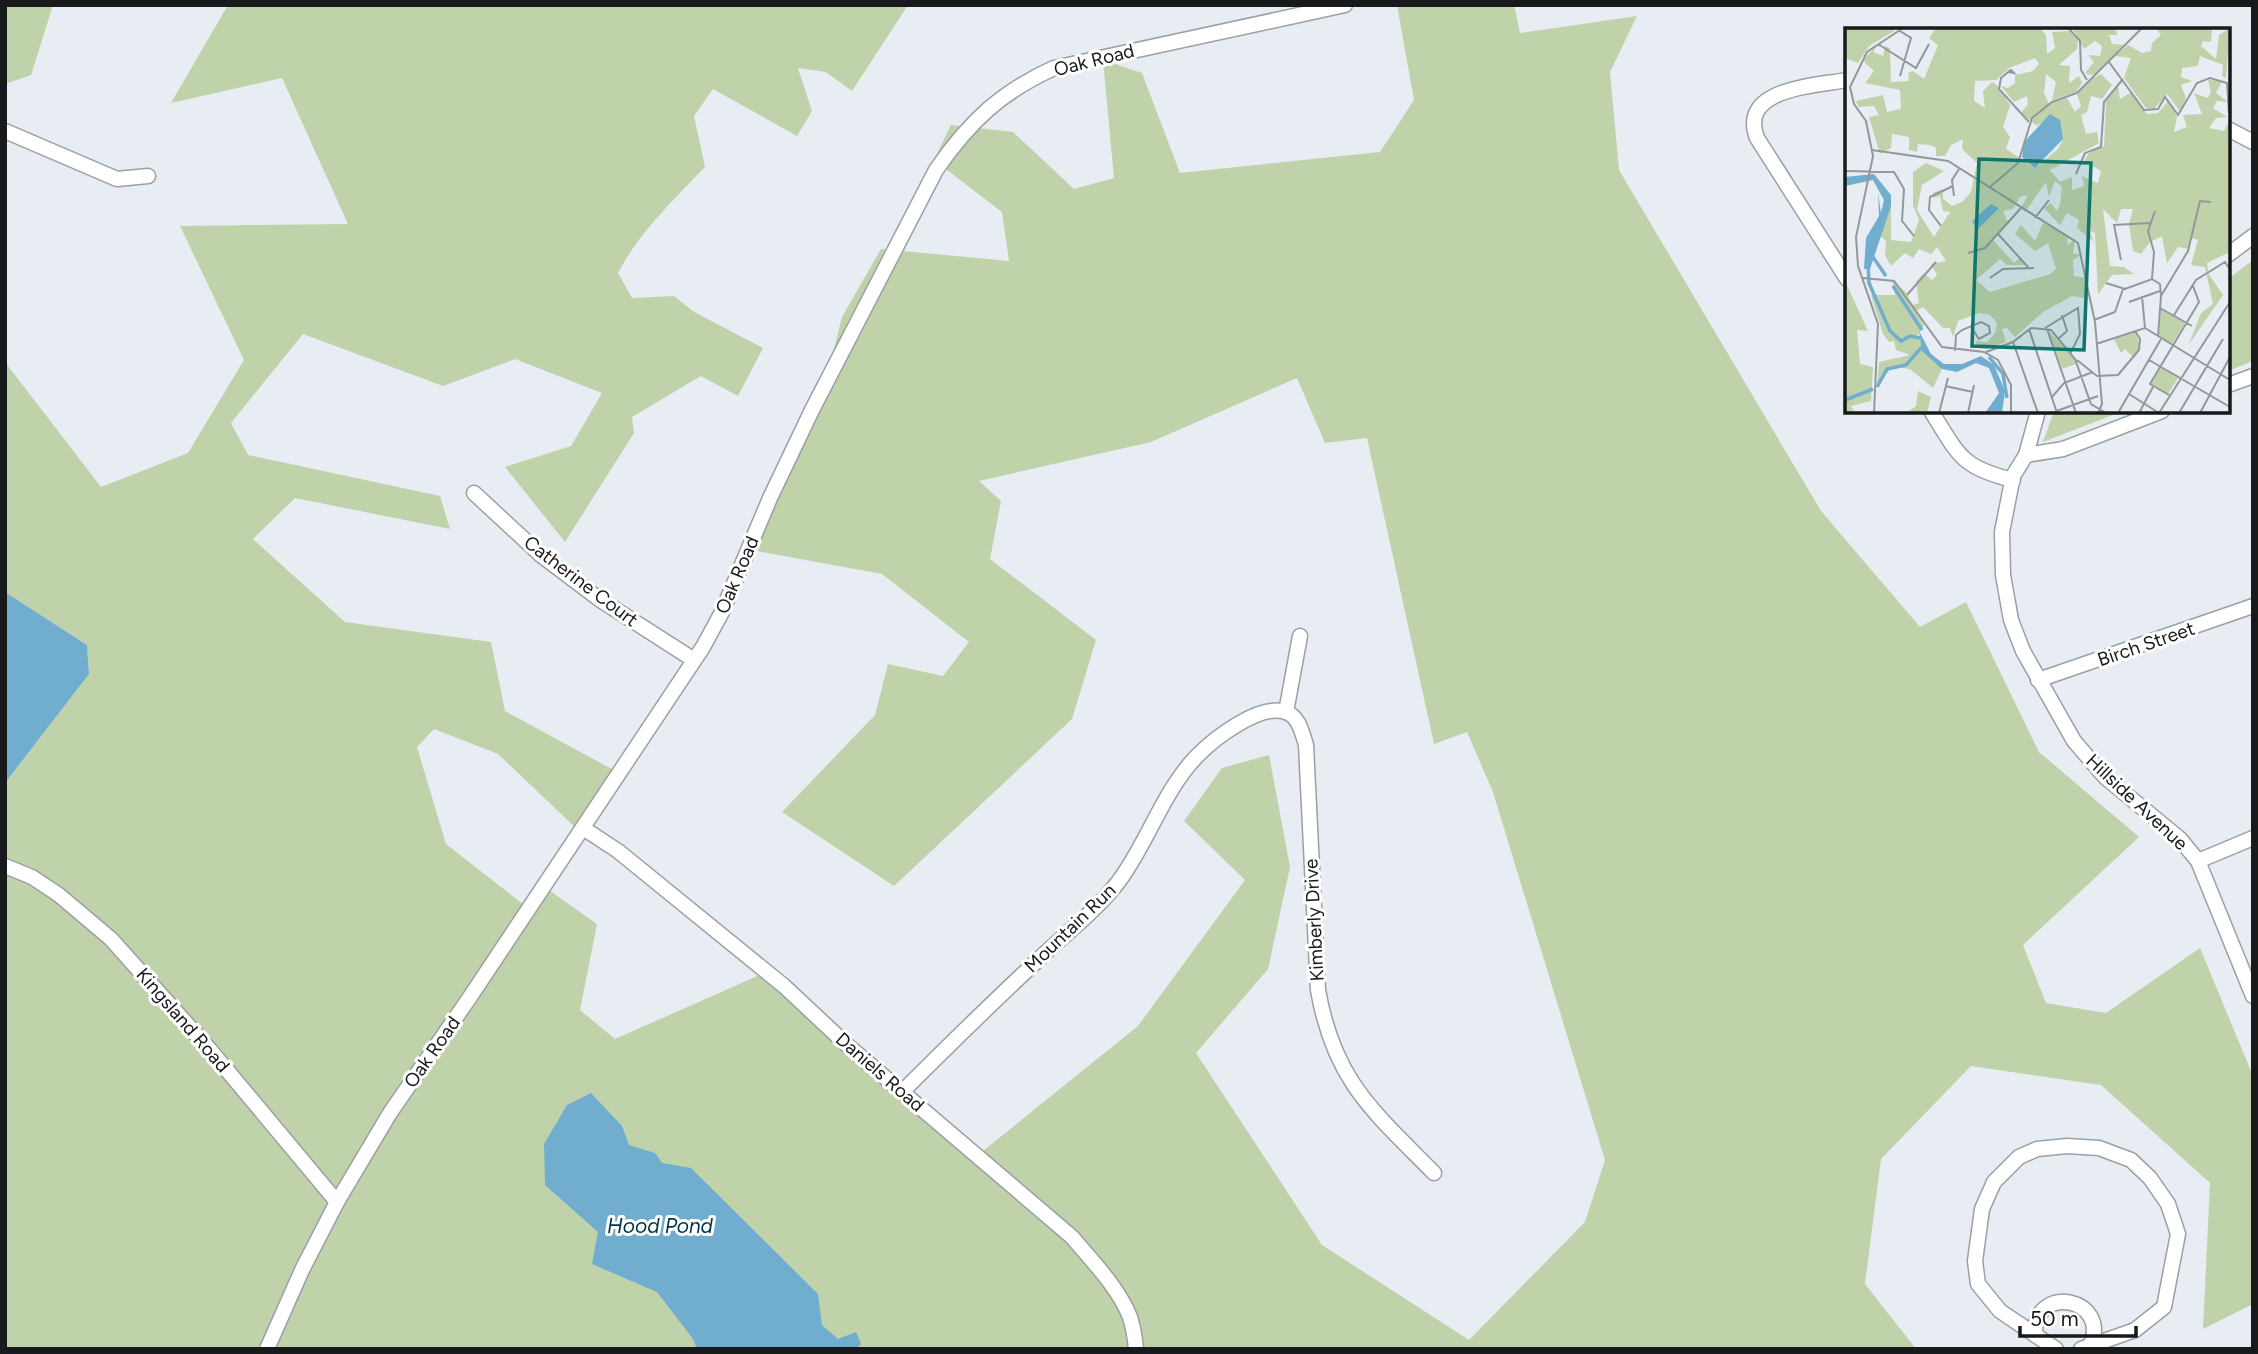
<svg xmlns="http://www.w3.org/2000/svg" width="2258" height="1354" font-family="Figtree,sans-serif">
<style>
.green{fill:#c0d2a9}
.water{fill:#71adcf}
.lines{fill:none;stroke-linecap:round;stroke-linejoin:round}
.street-casing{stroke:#9aa0a4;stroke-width:17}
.street{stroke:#fff;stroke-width:14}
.labels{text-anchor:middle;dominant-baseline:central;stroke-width:6;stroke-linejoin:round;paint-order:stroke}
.street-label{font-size:19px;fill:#17191a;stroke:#fff}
.water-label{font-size:21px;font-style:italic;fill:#00344b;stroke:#fff}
.inset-river{fill:none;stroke:#71adcf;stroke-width:3.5}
.inset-road{fill:none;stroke:#94989c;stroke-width:2}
.view{fill:#0f766e;fill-opacity:0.15;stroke:#0f766e;stroke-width:3.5}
.inset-edge{fill:none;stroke:#17191a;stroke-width:3.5}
</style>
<rect width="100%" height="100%" fill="#e7edf2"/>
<g class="green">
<polygon points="5,5 53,5 31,75 5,84"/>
<path d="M 228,5 L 908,5 L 852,91 L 826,72 L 798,68 L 812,111 L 797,136 L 713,89 L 694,116 L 705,167 C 675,198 637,235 618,273 L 632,298 L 674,296 L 694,312 L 763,348 L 738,396 L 701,376 L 632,417 L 634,433 L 565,542 L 505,467 L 571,446 L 602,393 L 515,359 L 443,386 L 303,334 L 231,423 L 248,455 L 440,496 L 450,529 L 295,498 L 253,539 L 345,622 L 491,642 L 505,711 L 619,773 L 578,830 L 498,754 L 434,729 L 417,747 L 446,844 L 528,908 L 543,886 L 597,924 L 580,1010 L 615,1039 L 762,974 L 978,1155 L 1138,1026 L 1245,880 L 1184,821 L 1222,768 L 1269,755 L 1290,867 L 1268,969 L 1196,1053 L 1322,1245 L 1469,1340 L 1585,1222 L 1605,1160 L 1493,792 L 1467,732 L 1434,744 L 1367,438 L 1325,443 L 1297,378 L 1151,442 L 979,481 L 1001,501 L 990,559 L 1096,640 L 1072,719 L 894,886 L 782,812 L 875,715 L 888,664 L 943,676 L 969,642 L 882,574 L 746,549 L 822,396 L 842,317 L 881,249 L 1009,261 L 1002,212 L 934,160 L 951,125 L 1013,132 L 1074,189 L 1114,178 L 1103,60 L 1142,73 L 1180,173 L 1380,152 L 1414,100 L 1397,5 L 1514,5 L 1520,33 L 1637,16 L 1610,72 L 1619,170 L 1821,511 L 1920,627 L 1966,602 L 2039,752 L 2139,837 L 2023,945 L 2046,1003 L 2106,1013 L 2200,948 L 2253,1076 L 2253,1304 L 2203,1329 L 2210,1183 L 2101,1085 L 1971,1066 L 1881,1159 L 1865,1284 L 1916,1349 L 5,1349 L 5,783 L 89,674 L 87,645 L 5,592 L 5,362 L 101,487 L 188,453 L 244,360 L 180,226 L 348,224 L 282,78 L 171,103 Z"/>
<polygon points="2253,260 2253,361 2228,371 2228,279"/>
<polygon points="2054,411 2123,411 2043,442"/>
</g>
<g class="water">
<polygon points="5,592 87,645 89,674 5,783"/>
<polygon points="591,1093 622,1126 629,1145 655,1153 662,1163 691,1168 818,1294 822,1325 838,1339 856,1332 861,1344 856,1349 697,1349 693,1339 657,1292 592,1264 598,1232 545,1185 544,1144 567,1105"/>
</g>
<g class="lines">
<defs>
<g id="street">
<path d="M 1847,80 C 1815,86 1738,88 1757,138 L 1847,279"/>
<polyline points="2228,129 2253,142"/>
<polyline points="5,131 117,179 148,176"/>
<polyline points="2228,255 2253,236"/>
<polyline points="2228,385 2253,376"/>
<path d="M 1931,411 C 1959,455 1960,467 2013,480"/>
<polyline points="2038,411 2026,455 2013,476 2002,532 2003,575 2011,620 2023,651 2074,741 2105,777 2180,839 2198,861 2253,996"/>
<polyline points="2026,455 2063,449 2162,411"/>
<polyline points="474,493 542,556 599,599 694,660"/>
<polyline points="2038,680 2253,606"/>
<path d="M 1286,712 C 1299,717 1302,732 1306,745 L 1318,990 C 1334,1081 1373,1111 1434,1173"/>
<polyline points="1286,712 1300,636"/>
<path d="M 583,828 L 618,851 L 784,986 L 847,1045 L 1072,1237 C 1092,1261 1118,1287 1130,1317 C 1133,1327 1135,1338 1136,1349"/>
<polyline points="2198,861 2253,838"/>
<polyline points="5,866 32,877 59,895 111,939 211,1051 337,1202"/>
<path d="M 902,1092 C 947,1047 993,1002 1039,959 C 1066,933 1097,910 1119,881 C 1148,842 1164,789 1198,755 C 1215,738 1260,703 1286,712"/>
<path d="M 2035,1335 C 2033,1282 2112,1298 2090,1346"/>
<path d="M 267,1349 L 302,1270 L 337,1202 L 390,1113 L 470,997 L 703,647 L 722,612 L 770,498 L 812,410 L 936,170 C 969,122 1001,92 1054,68 L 1345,5"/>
<polyline points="2056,1349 2000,1311 1978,1284 1975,1261 1982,1209 1994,1182 2019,1157 2037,1149 2067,1146 2099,1148 2131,1160 2150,1178 2168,1204 2178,1234 2164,1307 2135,1330 2081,1349"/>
</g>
</defs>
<use href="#street" class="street-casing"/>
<use href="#street" class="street"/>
</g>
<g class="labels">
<g class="street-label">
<text transform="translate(1094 60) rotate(-14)">Oak Road</text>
<text transform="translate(737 575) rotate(-67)">Oak Road</text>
<text transform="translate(581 581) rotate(37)">Catherine Court</text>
<text transform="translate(2146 644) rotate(-19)">Birch Street</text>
<text transform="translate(2137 802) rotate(43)">Hillside Avenue</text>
<text transform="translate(1314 920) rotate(-93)">Kimberly Drive</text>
<text transform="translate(1070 928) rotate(-44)">Mountain Run</text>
<text transform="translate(183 1020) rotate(49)">Kingsland Road</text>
<text transform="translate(432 1052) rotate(-55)">Oak Road</text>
<text transform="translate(880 1072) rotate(41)">Daniels Road</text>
</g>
<g class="water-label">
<text x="660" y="1225">Hood Pond</text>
</g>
</g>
<g transform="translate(1845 28)">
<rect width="385" height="385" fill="#e7edf2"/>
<path d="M 0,0 L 48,0 L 49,3 L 24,18 L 13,35 L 0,30 ZM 91,0 L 195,0 L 201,7 L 202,26 L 210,20 L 207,4 L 224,3 L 233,13 L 232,21 L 214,37 L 225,38 L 224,55 L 234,48 L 237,55 L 231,64 L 207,72 L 211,54 L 201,46 L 199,65 L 204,76 L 222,70 L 230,84 L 236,78 L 232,66 L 243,53 L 256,46 L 267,57 L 257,71 L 246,68 L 242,84 L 236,87 L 241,106 L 252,104 L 254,115 L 205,142 L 215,154 L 227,149 L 227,162 L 239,158 L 237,148 L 253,155 L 256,143 L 239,133 L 244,125 L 259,118 L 261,74 L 273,57 L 275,71 L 287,64 L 302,86 L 313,85 L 324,72 L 332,89 L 329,104 L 342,99 L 338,87 L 357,86 L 349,65 L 362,70 L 366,65 L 363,52 L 377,53 L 371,65 L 383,74 L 372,73 L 368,80 L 382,89 L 371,90 L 364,100 L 379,103 L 385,92 L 385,224 L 362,235 L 363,245 L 378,267 L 344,316 L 356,285 L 368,276 L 360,239 L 346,237 L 353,212 L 346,210 L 344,221 L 333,219 L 322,235 L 317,208 L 305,214 L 296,226 L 288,223 L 284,196 L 288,181 L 276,181 L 272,195 L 258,181 L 265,238 L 279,239 L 289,246 L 267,247 L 253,266 L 250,205 L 245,203 L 249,214 L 232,200 L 234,192 L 222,185 L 215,197 L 199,180 L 206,175 L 212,183 L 215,176 L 217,159 L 210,153 L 204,169 L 201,154 L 180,184 L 176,180 L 183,167 L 175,169 L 168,181 L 158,183 L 163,195 L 148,212 L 169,235 L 174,230 L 180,237 L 162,237 L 155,231 L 131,252 L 145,264 L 205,246 L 211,241 L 203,215 L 190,223 L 170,206 L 176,197 L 190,213 L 198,195 L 223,207 L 222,217 L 230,211 L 228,226 L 238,226 L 228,232 L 229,248 L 243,250 L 240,270 L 227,268 L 198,284 L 170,309 L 162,300 L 157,301 L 161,314 L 141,321 L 133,320 L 130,313 L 142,314 L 150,305 L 152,295 L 145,287 L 134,285 L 113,293 L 108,309 L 105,300 L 98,300 L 78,279 L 71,283 L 79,297 L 72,308 L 97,341 L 88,360 L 65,341 L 47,338 L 32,359 L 34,334 L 65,327 L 51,322 L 49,313 L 44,314 L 38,306 L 26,267 L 50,267 L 47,253 L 60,263 L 68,277 L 74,275 L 71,254 L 79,245 L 87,252 L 92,247 L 86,236 L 101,233 L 92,219 L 86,226 L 74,221 L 68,230 L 60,225 L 46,238 L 40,227 L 41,213 L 34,207 L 46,167 L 46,212 L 66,214 L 74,192 L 68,178 L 68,144 L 81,135 L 99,143 L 77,157 L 72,182 L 89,209 L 105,184 L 98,183 L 95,168 L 88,170 L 88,165 L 98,161 L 98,171 L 107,178 L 117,174 L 126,164 L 132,135 L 117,121 L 118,111 L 106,117 L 100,128 L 91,128 L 91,120 L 85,117 L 73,116 L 72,124 L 64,122 L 64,109 L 47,106 L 46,120 L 35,126 L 24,89 L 34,87 L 29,78 L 14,79 L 11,73 L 38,67 L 42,84 L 56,81 L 55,62 L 20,55 L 29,43 L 19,34 L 21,29 L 33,16 L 28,24 L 38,28 L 40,18 L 45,20 L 46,54 L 64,53 L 63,45 L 68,43 L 79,51 L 93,17 L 84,10 ZM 190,30 L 194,36 L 188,43 L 170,47 L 170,55 L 163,60 L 156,58 L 169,74 L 182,68 L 183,76 L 176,85 L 192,98 L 203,90 L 215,100 L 218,111 L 213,121 L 190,140 L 161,121 L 165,109 L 158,99 L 165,77 L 152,57 L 147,54 L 138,63 L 140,80 L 129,73 L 130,53 L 151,52 L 164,40 ZM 227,0 L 271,0 L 272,7 L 264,7 L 267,16 L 279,17 L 251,46 L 244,47 L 240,45 L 249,34 L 243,27 L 255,28 L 257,18 L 250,13 L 239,21 ZM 311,0 L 367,0 L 366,14 L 358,13 L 356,18 L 371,31 L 374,7 L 385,0 L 381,50 L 377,48 L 378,37 L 355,28 L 353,38 L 337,40 L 336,49 L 347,53 L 336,57 L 341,70 L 335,83 L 322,66 L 309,81 L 301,80 L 279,50 L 286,30 L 270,28 L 283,17 L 297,25 L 306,23 L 307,15 L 316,7 ZM 1,255 L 23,303 L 12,302 L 15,336 L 28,339 L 26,373 L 6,378 L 10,385 L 0,385 ZM 316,281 L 340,295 L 327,316 L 314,308 ZM 203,302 L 229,331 L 231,336 L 217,341 ZM 290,304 L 295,317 L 289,330 L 280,321 L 276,325 L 269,311 ZM 316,340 L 333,350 L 323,366 L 306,356 ZM 73,363 L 86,369 L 82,385 L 61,385 L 71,378 Z" fill="#c0d2a9" fill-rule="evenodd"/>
<path d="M 205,86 L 215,92 L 218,111 L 190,140 L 177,129 L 179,114 ZM 29,146 L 46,167 L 46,178 L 25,241 L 19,241 L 21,210 L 34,188 L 33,165 L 36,185 L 39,172 L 28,152 L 0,158 L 0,149 ZM 146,176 L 154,180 L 132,202 L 127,193 ZM 74,303 L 86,326 L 99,336 L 117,336 L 136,328 L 149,337 L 160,363 L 157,385 L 140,385 L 154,365 L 144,340 L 131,335 L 112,344 L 97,341 L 77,323 Z" fill="#71adcf"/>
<path class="inset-river" d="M 28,229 L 41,248M 23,235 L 24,255 L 45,303 L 56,313 L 65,308 L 75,310M 48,258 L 77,302M 144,329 L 158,346 L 162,370M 32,359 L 42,341 L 61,337 L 77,319M 0,372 L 28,361"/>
<path class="inset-road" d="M 223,0 L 235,13 L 236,42 L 242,52M 33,16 L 71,40 L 84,16M 264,34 L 299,82 L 313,81 L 320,69 L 333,87 L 352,55 L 365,50 L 382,55 L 384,85M 163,44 L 169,45 L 166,42 L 164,43 L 162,45 L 156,50 L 154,61 L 184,94M 55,48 L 66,10 L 55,3M 27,122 L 103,133 L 233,215 L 250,294 L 257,376 L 253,385M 0,143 L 49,144 L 59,161 L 57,193 L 69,208M 231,146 L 240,125 L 256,119 L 259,74 L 278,51M 145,159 L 173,135 L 187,90 L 207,74 L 232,65 L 297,0M 109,168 L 107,152 L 114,141M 190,190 L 204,172M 96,198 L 84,182 L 85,169 L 108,158M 153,206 L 183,239M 123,225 L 140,220 L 176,180M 276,232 L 269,197 L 305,195M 18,250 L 49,253 L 97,319 L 139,324 L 153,332 L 166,357 L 166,385M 145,250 L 158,241 L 189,240M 307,251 L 309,224 L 303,203 L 310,183M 261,255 L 280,261 L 307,251 L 315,256 L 316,268M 62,267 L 91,234M 297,268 L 300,300M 284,274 L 315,263M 315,280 L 347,298M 329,287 L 351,252 L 380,234 L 384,240M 249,292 L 270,284 L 278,261M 200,300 L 233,280 L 235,306 L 225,326M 184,301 L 212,385M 202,301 L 231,385M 313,309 L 316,268 L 343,223 L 355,173 L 366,174M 213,311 L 222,303 L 217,287M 168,314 L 193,385M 251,316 L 300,300 L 385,352M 110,323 L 111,307 L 117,302 L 136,294 L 144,298 L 145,305 L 134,311 L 128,302M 141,324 L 168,314 L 186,300 L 206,302 L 230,331 L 246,376 L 261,385M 232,332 L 252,348 L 273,347 L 294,322 L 295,311 L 290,303M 304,332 L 385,379M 100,358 L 128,364M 284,366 L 314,385M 324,367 L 305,356 L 354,274 L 348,258M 207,369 L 219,355 L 248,344M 29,385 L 33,296 L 13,238 L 11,209 L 28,128 L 21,93 L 9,76 L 5,59 L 22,24 L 58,0M 94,385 L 103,350M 123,385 L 129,357M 206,385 L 253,368M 273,385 L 316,311M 294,385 L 308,359M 314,385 L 385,274M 334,385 L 378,311M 355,385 L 385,329"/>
<path class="view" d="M 134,131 L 246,135 L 239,322 L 127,318 Z"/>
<rect width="385" height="385" class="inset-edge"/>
</g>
<rect width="2258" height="1354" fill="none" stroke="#17191a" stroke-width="14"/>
<path d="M2020 1326v10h116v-10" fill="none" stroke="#17191a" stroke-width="3.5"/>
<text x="2030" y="1326" font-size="21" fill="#17191a" stroke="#ffffff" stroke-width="5" paint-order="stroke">50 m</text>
</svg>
